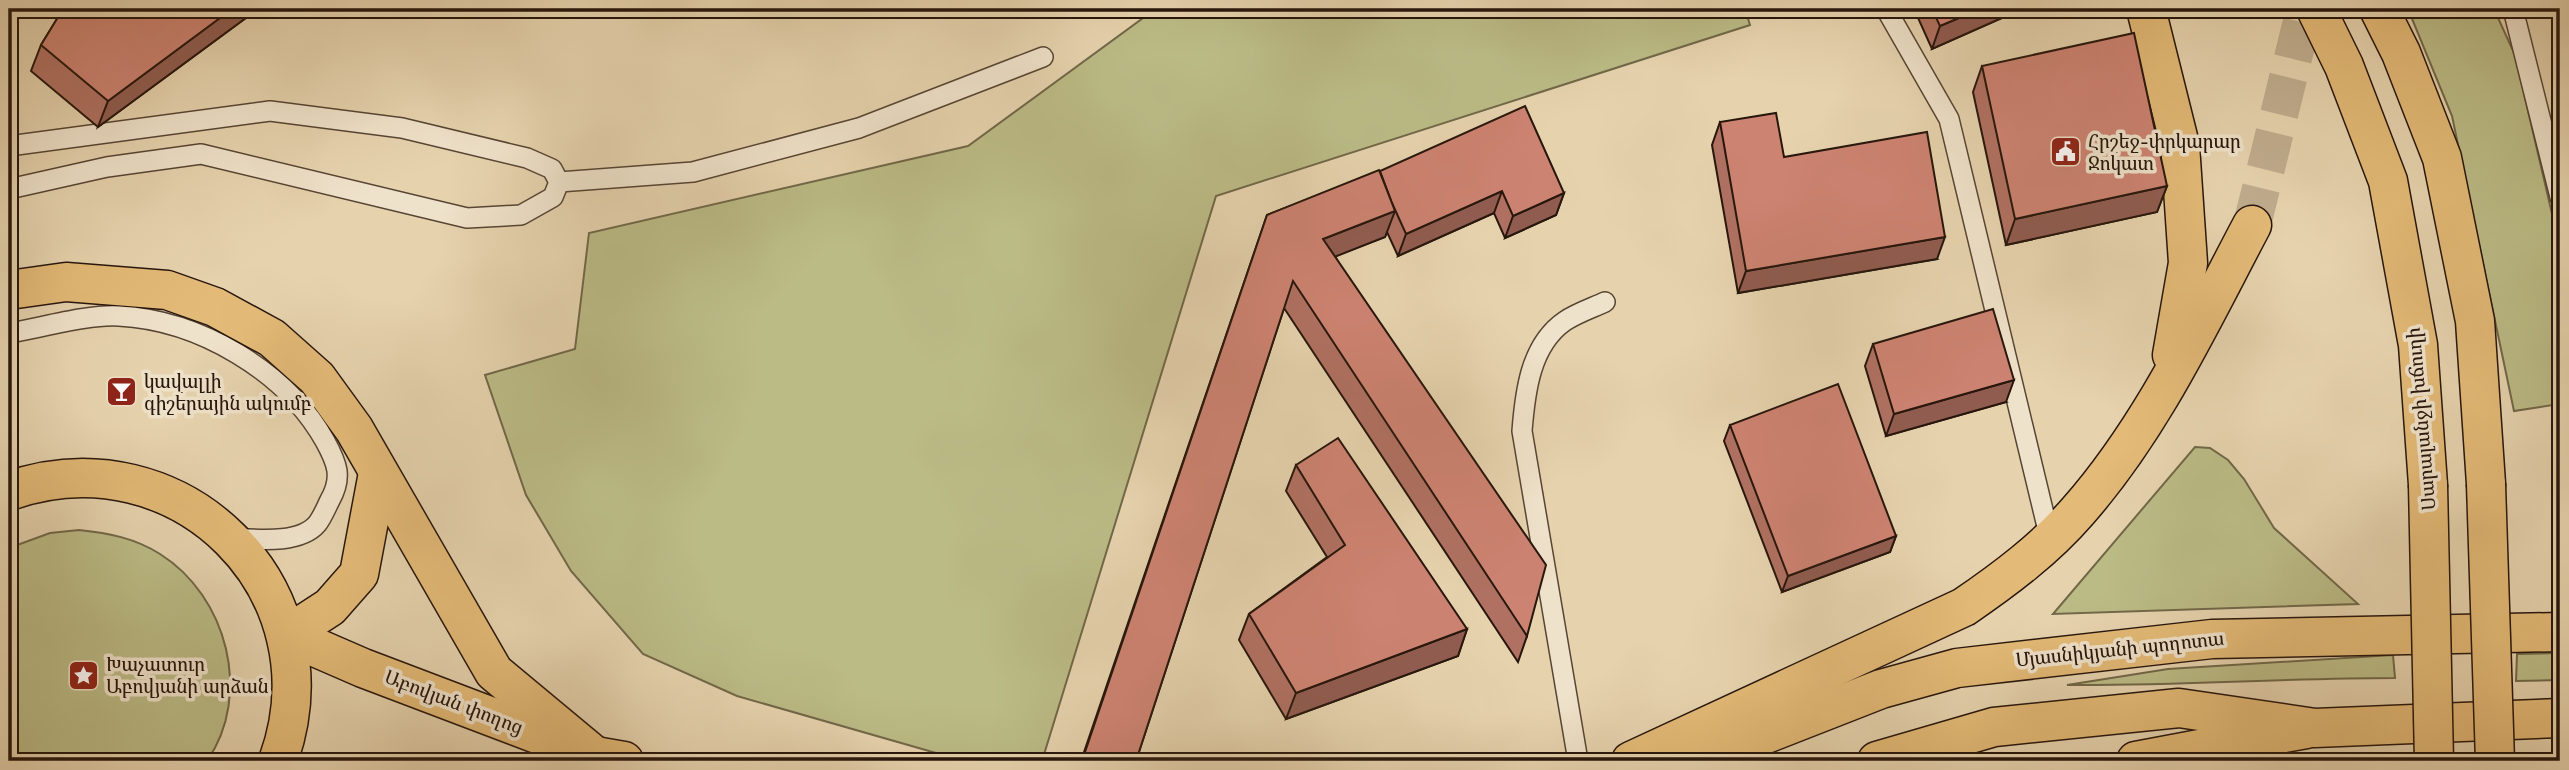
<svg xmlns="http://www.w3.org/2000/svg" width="2569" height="770" font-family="'Libre Caslon Text','Noto Serif Armenian',serif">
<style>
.green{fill:#bbbb86;stroke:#716849;stroke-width:2}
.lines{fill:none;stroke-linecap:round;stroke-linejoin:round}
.primary-tunnel{stroke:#c0ad8e;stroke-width:38;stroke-dasharray:38 19;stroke-linecap:butt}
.service-casing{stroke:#574534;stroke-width:22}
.primary-casing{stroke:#27160c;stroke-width:41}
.trunk-casing{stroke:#27160c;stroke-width:41}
.service{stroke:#efe2ca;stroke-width:19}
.primary{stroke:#e3ba77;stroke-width:38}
.trunk{stroke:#e3ba77;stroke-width:38}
.primary-bridge-casing{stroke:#27160c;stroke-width:41;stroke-linecap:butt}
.primary-bridge{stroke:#e3ba77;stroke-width:38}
.wall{fill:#b07162;stroke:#27160c;stroke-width:2}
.shaded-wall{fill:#905c50;stroke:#27160c;stroke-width:2}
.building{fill:#cd8372;stroke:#27160c;stroke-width:2}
.labels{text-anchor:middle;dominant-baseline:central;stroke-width:7;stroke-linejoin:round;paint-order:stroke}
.poi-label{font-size:19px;fill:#27160c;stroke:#efe2ca;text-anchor:start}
.street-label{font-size:19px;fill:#27160c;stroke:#efe2ca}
</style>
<rect width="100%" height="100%" fill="#e6d3ae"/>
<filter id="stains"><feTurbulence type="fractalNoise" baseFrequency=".00286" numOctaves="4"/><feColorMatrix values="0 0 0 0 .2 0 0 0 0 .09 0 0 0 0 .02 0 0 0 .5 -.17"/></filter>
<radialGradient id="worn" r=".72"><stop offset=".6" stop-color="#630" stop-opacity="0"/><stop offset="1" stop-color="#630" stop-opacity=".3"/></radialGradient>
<g class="green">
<polygon points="1165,9 1745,9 1750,25 1216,196 1042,761 986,761 936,753 737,696 643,654 571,571 526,495 485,375 575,349 589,233 968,146 1150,13"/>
<polygon points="2408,9 2494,9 2515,55 2560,248 2560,404 2514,411 2452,116"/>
<polygon points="2195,447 2210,448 2228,460 2244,479 2274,528 2358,604 2053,614"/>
<path d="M 79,530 C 108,533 135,538 160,554 C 227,596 253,695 207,761 L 9,761 L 9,548 L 50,533 Z"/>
<polygon points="2560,653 2560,680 2516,681 2517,654"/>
<path d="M 2393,655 L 2395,678 C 2286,678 2177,686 2067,685 L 2168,669 Z"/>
</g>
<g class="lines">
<polyline class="primary-tunnel" points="2252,225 2305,9"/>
<defs>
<g id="service">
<polyline points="1886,9 1949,119 2050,539"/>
<polyline points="2513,9 2560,197"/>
<polyline points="9,146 270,111 402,128 527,158 552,169 559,182 553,197 521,215 467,218 201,154 107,167 9,189"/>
<polyline points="559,182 693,172 859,128 1043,57"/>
<path d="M 9,333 C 40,328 89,314 119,316 C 199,320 286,371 325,441 C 337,463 343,477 330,500 C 326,508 322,518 317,524 C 299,545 254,539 230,538"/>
<path d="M 1578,761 L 1522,431 C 1525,393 1530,345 1565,321 C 1577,313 1592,308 1605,302"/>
</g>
<g id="primary">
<polyline points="2146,9 2180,145 2188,263 2172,355"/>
<polyline points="2316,9 2344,66 2388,181 2418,345 2428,485"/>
<polyline points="2379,9 2401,53 2442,158 2475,321 2486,484"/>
<polyline points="9,290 66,282 167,290 215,307 272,338 317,378 354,429 494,672 595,756"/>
<polyline points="287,635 363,668 595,756 624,761"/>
<polyline points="287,635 330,607 359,574 378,473"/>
<path d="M 1631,761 L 1964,607 C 2005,579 2045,549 2078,511 C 2152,427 2200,323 2252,225"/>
<polyline points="2136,761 2306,729"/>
</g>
<g id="trunk">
<path d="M 9,491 C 179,431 340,590 278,761"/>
<polyline points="1697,761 1881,689 1957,668 2212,639 2560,632"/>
<polyline points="1877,761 1994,727 2179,708 2315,728 2560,718"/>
</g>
</defs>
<use href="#service" class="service-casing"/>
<use href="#primary" class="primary-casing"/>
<use href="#trunk" class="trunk-casing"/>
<use href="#service" class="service"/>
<use href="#primary" class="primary"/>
<use href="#trunk" class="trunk"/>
<defs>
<g id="primary-bridge">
<polyline points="2486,484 2495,761"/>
<polyline points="2428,485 2434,761"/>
</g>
</defs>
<use href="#primary-bridge" class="primary-bridge-casing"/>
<use href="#primary-bridge" class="primary-bridge"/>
</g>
<g class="wall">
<polygon points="63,9 258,9 98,127 31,71 41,45"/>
<polygon points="1914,9 2022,9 1932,49"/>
<polygon points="1982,66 2167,186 2157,212 2006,245 1973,92"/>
<polygon points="1720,122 1784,157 1937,259 1738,293 1712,145"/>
<polygon points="1380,171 1564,193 1556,215 1505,238 1494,213 1398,256 1387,232 1385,237 1335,256 1527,636 1518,662 1284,308 1136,761 1081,761 1267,215"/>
<polygon points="1873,344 2006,402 1886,436 1865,366"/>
<polygon points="1730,425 1896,536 1890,552 1782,592 1724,441"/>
<polygon points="1296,465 1467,629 1458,656 1286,719 1239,640 1249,614 1327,557 1286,491"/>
</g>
<g class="shaded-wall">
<polygon points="232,9 258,9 98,127 108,101"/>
<polygon points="1980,9 2022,9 1932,49 1940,26"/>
<polygon points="2167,186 2157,212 2006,245 2015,219"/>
<polygon points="1502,191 1494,213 1398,256 1406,234"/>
<polygon points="1564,193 1556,215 1505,238 1513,216"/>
<polygon points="1395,211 1385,237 1314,265 1323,239"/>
<polygon points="1945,237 1937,259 1738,293 1746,271"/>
<polygon points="2014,380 2006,402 1886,436 1894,414"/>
<polygon points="1896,536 1890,552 1782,592 1788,576"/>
<polygon points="1467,629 1458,656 1286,719 1296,693"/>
</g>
<g class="building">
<polygon points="63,9 232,9 108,101 41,45"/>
<polygon points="1932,9 1980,9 1940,26"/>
<polygon points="2134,33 2167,186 2015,219 1982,66"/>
<polygon points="1525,106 1564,193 1513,216 1502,191 1406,234 1392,203 1380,171"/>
<polygon points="1776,113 1784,157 1927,132 1945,237 1746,271 1720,122"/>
<polygon points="1379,170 1395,211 1323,239 1546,565 1527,636 1293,281 1136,761 1082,761 1267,215"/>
<polygon points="1993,309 2014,380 1894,414 1873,344"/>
<polygon points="1838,384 1896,536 1788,576 1730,425"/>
<polygon points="1338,438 1467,629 1296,693 1249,614 1345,545 1296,465"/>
</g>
<defs>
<symbol id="civic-square" viewBox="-11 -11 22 22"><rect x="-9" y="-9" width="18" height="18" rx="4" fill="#8f2418" stroke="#efe2ca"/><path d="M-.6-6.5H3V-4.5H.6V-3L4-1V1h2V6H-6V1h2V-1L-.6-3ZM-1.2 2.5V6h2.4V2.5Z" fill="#fff"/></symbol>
<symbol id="bar-square" viewBox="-11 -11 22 22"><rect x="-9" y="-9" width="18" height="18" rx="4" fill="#8f2418" stroke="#efe2ca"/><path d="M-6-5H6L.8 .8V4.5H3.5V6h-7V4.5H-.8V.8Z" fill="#fff"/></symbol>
<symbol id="sight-square" viewBox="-11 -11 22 22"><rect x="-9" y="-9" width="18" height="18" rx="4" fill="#8f2418" stroke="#efe2ca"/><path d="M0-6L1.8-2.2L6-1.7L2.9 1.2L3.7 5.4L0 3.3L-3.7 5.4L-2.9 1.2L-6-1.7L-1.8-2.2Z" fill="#fff"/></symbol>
</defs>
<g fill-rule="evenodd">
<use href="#civic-square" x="2048" y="134" width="35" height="35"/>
<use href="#bar-square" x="104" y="374" width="35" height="35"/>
<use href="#sight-square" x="66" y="658" width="35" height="35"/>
</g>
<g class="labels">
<g class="poi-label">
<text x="2088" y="141">Հրշեջ-փրկարար<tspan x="2088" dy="22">Ջոկատ</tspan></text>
<text x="144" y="381">կավալլի<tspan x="144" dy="22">գիշերային ակումբ</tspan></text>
<text x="106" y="664">Խաչատուր<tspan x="106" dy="22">Աբովյանի արձան</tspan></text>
</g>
<g class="street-label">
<text transform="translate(2421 419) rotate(-95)">Սարալանջի խճուղի</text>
<text transform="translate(2120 649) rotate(-6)">Մյասնիկյանի պողոտա</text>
<text transform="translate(454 702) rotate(21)">Աբովյան փողոց</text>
</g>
</g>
<rect width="2569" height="770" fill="none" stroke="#e6d3ae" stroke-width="35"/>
<rect x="10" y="10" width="2548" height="749" fill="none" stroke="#27160c" stroke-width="3.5"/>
<rect x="18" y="18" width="2534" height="735" fill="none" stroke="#27160c" stroke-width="2"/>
<rect width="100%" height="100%" filter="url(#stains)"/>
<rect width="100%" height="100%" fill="url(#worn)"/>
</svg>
